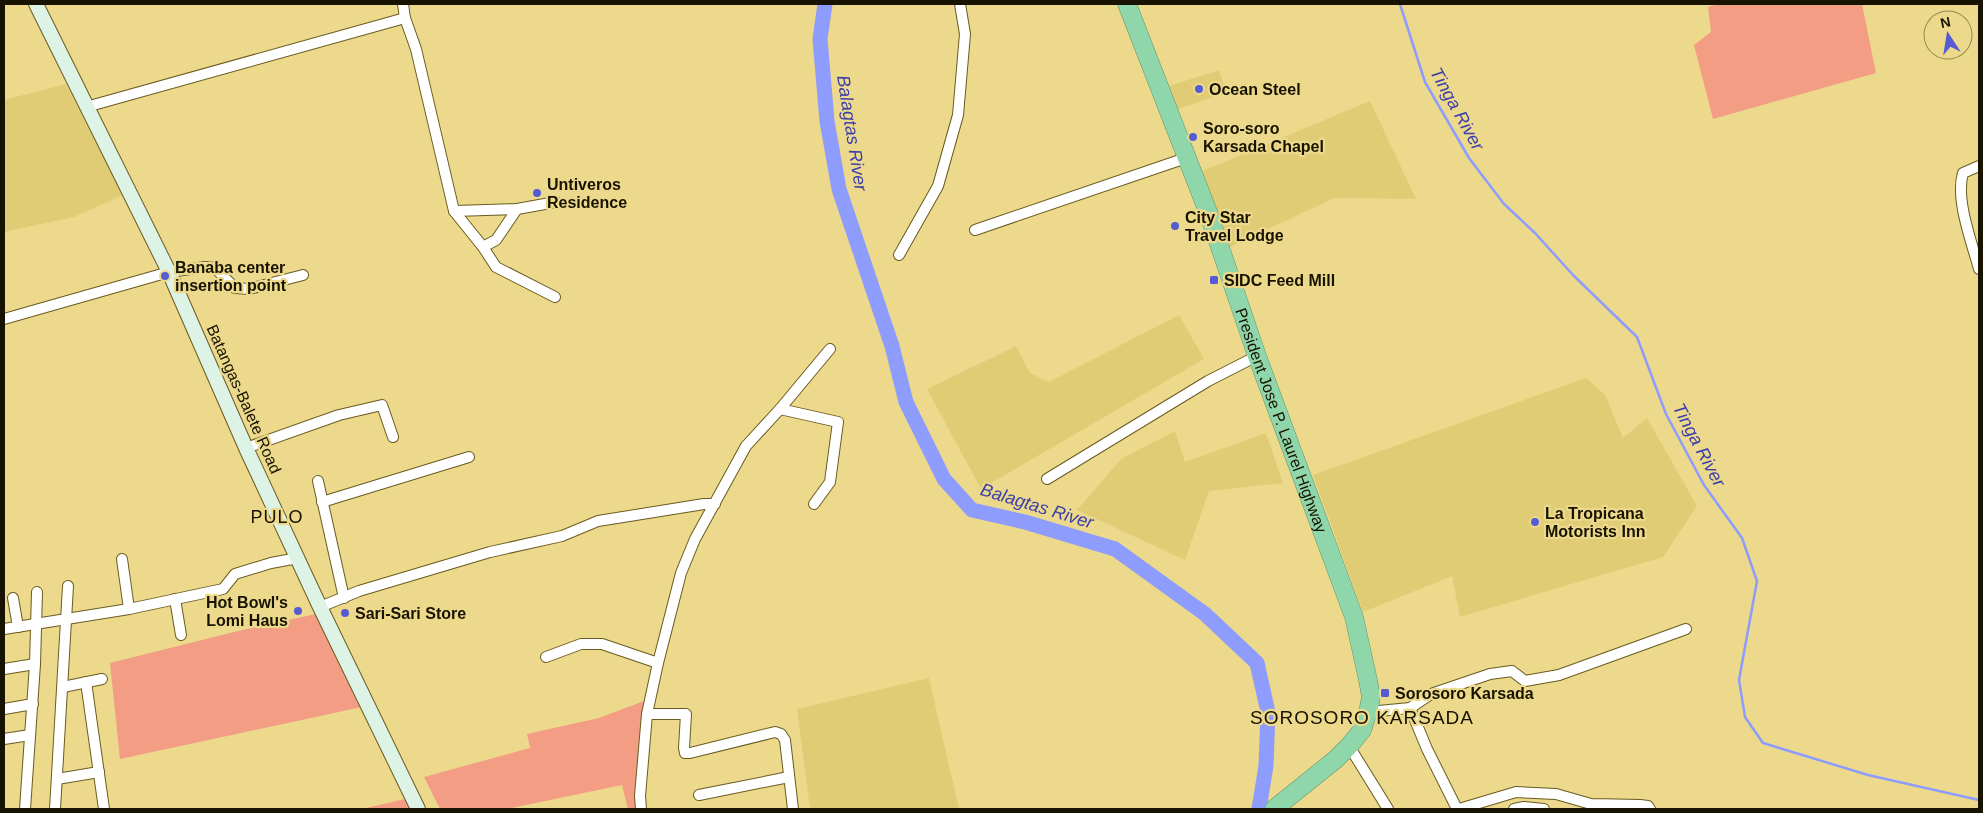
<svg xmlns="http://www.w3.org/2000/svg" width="1983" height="813" font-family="Arial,sans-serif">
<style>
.built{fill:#e1cc76}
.green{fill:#f39d85}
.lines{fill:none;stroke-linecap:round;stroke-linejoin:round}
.stream{stroke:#8e9cfd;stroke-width:2.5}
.river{stroke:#8e9cfd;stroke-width:15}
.street-casing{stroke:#695b20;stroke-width:12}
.secondary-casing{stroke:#695b20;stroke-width:16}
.highway-casing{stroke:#65926e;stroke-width:19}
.street{stroke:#fff;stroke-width:10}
.secondary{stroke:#ddf3e6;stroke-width:14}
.highway{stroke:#8fd7aa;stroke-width:18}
.poi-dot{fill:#555cd3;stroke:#ecd98c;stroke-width:2}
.labels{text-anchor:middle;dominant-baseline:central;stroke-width:4.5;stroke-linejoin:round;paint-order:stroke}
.poi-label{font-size:16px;font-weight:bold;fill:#181200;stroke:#ecd98c;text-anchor:start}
.street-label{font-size:16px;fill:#181200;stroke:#ecd98c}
.water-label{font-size:18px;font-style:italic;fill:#3c3eac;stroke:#ecd98c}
.neighbourhood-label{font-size:18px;letter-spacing:1px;fill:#181200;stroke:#ecd98c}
.quarter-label{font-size:19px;letter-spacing:1px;fill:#181200;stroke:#ecd98c}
</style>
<rect width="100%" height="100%" fill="#ecd98c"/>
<g class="built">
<polygon points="1219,70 1226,93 1178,109 1169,86"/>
<polygon points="66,84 123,195 74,217 4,232 4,100"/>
<polygon points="1370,101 1416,199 1334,198 1230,247 1200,172"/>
<polygon points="1179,315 1204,359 981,489 927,389 1016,346 1030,373 1049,382"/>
<polygon points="1586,378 1605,395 1623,438 1647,418 1697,506 1663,557 1460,617 1452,576 1363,612 1313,475"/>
<polygon points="1175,431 1185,462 1266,433 1283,483 1209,491 1185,560 1077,510 1121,459"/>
<polygon points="929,678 959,809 810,809 797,709"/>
</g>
<g class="green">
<polygon points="1718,4 1862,4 1876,73 1713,119 1694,45 1711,32 1708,7"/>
<polygon points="316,614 362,707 120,759 110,663 242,630"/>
<polygon points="644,701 639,737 638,809 628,809 622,785 507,809 440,809 424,777 530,748 527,734 599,718"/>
<polygon points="405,799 411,809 367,809 366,808"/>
</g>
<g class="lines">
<polyline class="stream" points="1400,4 1425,82 1469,158 1504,204 1535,233 1573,275 1637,337 1666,414 1704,485 1742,538 1757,581 1739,680 1745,717 1763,743 1868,775 1979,800"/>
<polyline class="river" points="825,4 820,39 827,121 839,189 892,346 906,402 944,479 972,510 1025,522 1115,549 1205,614 1257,663 1268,712 1266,766 1259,809"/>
<defs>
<g id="street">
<polyline points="403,4 405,18 416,49 454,211 483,247 496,267 555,297"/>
<polyline points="86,107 405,18"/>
<path d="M 1979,166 L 1963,173 C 1955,199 1972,243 1979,269"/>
<polyline points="454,211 517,209 556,202"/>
<polyline points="975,230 1186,158"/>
<polyline points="483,247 496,240 517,209"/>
<polyline points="899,255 938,186 958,115 965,34 960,4"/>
<polyline points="4,319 169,272 205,267 215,268 235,288 249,289 303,275"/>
<polyline points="780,409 838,422 830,482 814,504"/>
<polyline points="246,448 339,415 382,405 393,437"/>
<polyline points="1047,479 1208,381 1257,356"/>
<polyline points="318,481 344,598"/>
<polyline points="322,502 469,457"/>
<polyline points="122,559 129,609"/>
<polyline points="13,598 18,627"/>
<polyline points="175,599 181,635"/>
<polyline points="320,607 359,591 490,552 562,536 598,521 704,504 715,504"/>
<polyline points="4,629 129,609 223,589 235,574 271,563 298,558"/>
<polyline points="546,657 581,644 602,644 658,663"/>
<polyline points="4,669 35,664"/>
<polyline points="86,682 104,809"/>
<polyline points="63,687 102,679"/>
<polyline points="1410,708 1427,749 1457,809"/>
<polyline points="4,709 33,704"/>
<polyline points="1368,712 1410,708 1431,694 1490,674 1512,671 1525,681 1559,675 1686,629"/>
<polyline points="647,714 686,714 684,748 685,753 690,753 775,732 781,734 785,740 793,809"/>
<polyline points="4,739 30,735"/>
<polyline points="1349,746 1388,809"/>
<polyline points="57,779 99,772"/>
<polyline points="699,795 789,777"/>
<polyline points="25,809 35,664 37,592"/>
<polyline points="55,809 68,586"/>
<polyline points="641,809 640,796 647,714 658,663 681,573 695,539 746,446 780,409 830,349"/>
<polyline points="1459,809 1516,792 1556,794 1591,804 1640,805 1648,806 1650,809"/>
<polyline points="1514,809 1524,807 1544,809"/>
</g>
<polyline id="secondary" points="36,4 169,272 246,448 320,607 418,809"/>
<g id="highway">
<path id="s1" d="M 1127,4 L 1208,212 L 1257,356 L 1354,617 L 1368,680 L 1371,697 L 1368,712 L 1362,730 L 1349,746 L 1336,759 L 1274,809"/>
</g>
</defs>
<use href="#street" class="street-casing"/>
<use href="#secondary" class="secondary-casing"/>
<use href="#highway" class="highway-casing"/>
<use href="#street" class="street"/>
<use href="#secondary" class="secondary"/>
<use href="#highway" class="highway"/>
</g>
<g class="poi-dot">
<circle cx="1199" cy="89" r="5"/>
<circle cx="1193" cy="137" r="5"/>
<circle cx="537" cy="193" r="5"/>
<circle cx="1175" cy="226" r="5"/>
<circle cx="165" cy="276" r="5"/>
<rect x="1209" y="275" width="10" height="10" rx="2.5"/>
<circle cx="1535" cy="522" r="5"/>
<circle cx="298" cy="611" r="5"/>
<circle cx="345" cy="613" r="5"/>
<rect x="1380" y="688" width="10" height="10" rx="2.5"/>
</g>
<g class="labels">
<g class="poi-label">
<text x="1209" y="89">Ocean Steel</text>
<text x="1203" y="128">Soro-soro<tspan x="1203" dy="18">Karsada Chapel</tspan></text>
<text x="547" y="184">Untiveros<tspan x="547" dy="18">Residence</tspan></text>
<text x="1185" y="217">City Star<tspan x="1185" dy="18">Travel Lodge</tspan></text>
<text x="175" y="267">Banaba center<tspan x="175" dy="18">insertion point</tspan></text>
<text x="1224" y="280">SIDC Feed Mill</text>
<text x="1545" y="513">La Tropicana<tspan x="1545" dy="18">Motorists Inn</tspan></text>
<text x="288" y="602" text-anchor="end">Hot Bowl's<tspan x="288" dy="18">Lomi Haus</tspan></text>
<text x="355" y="613">Sari-Sari Store</text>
<text x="1395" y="693">Sorosoro Karsada</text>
</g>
<g class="street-label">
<text transform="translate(244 399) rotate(66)">Batangas-Balete Road</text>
<text stroke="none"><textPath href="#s1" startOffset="444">President Jose P. Laurel Highway</textPath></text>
</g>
<g class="water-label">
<text transform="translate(1457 109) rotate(61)">Tinga River</text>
<text transform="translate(852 133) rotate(81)">Balagtas River</text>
<text transform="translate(1699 445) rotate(62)">Tinga River</text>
<text transform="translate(1037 506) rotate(17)">Balagtas River</text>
</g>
<g class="neighbourhood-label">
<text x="277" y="517">PULO</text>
</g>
<g class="quarter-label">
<text x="1362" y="717">SOROSORO KARSADA</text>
</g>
</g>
<rect width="1983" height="813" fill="none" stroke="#181200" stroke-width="10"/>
<g transform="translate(1948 35) rotate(348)"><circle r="24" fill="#ecd98c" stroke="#978954"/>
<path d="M0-4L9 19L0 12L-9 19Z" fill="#555cd3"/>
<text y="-8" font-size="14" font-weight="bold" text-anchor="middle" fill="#181200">N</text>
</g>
</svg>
